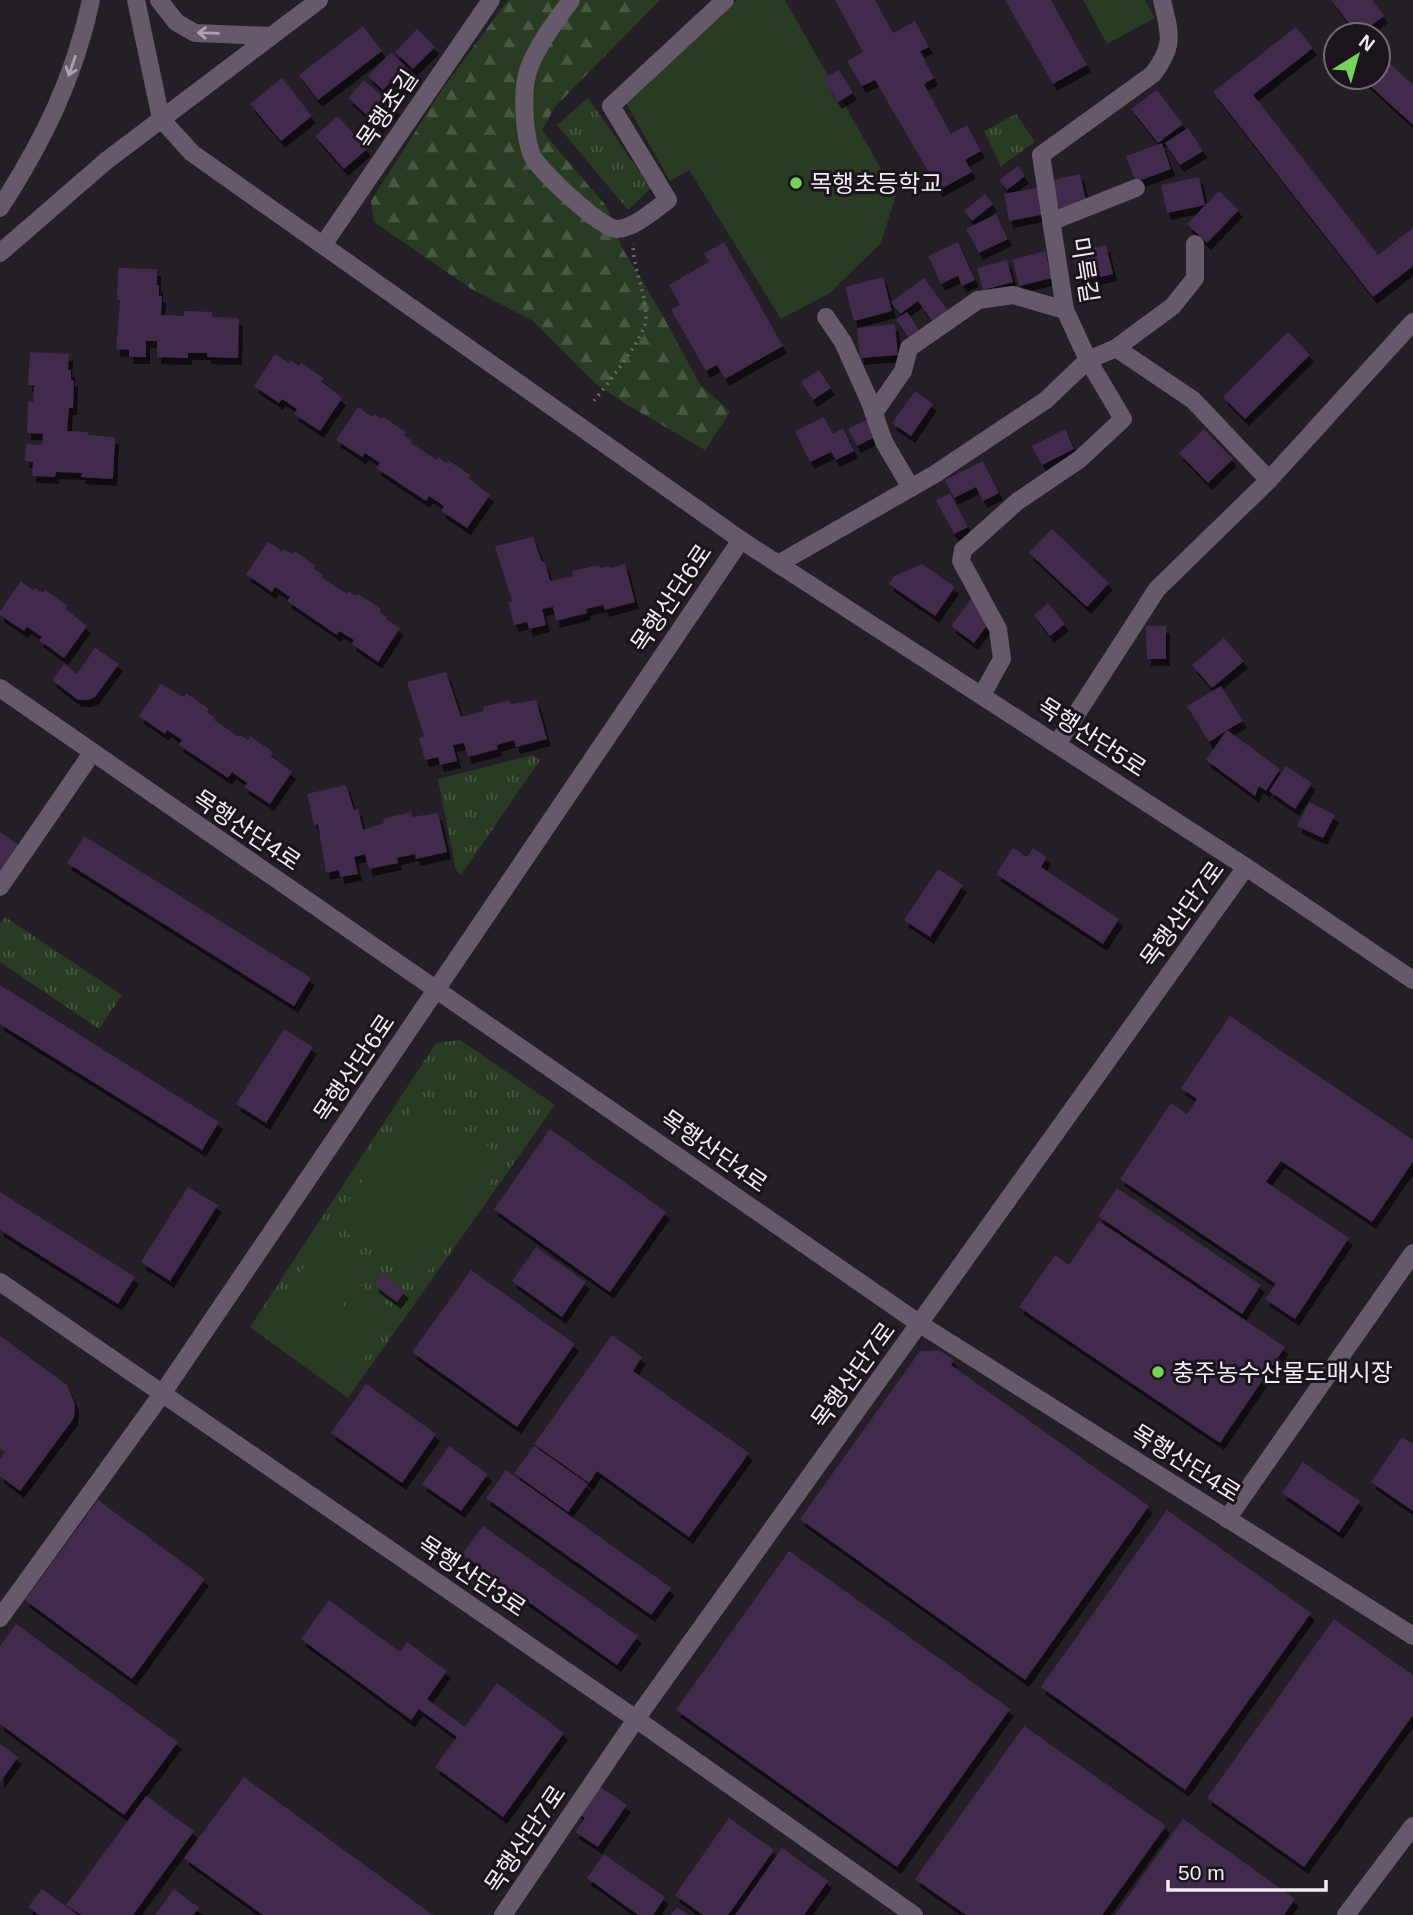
<svg xmlns="http://www.w3.org/2000/svg" width="1413" height="1915" font-family="Helvetica,'Noto Sans KR',sans-serif">
<style>
.grass{fill:url(#grass-tufts)}
.forest{fill:url(#forest-firs)}
.pitch{fill:#293c23}
.building{fill:#43294d;filter:url(#shadow)}
.lines{fill:none;stroke-linecap:round;stroke-linejoin:round}
.path{stroke:#6b666d;stroke-width:3.5;stroke-dasharray:2 5;stroke-linecap:butt}
.minor{stroke:#65596a;stroke-width:18}
.oneway{stroke:#aba2ae}
.poi-dot{fill:#77d259;stroke:#1b141d;stroke-width:2.5}
.labels{text-anchor:middle;dominant-baseline:central;stroke-width:6;stroke-linejoin:round;paint-order:stroke}
.street-label{font-size:24px;fill:#f1ecf3;stroke:#1b141d}
.poi-label{font-size:24px;fill:#f1ecf3;stroke:#1b141d;text-anchor:start}
</style>
<defs>
<pattern id="grass-tufts" width="24" height="20" patternUnits="userSpaceOnUse" patternTransform="scale(1.75)"><rect width="24" height="20" fill="#293c23"/><path d="M3 7l-1-3M5 7V3M7 7l1-3M15 17l-1-3M17 17v-4M19 17l1-3" fill="none" stroke="#485843"/></pattern>
<pattern id="forest-firs" width="22" height="20" patternUnits="userSpaceOnUse" patternTransform="scale(1.75)"><rect width="22" height="20" fill="#293c23"/><path d="M5 1l3.5 6h-7zM16 11l3.5 6h-7z" fill="#485843"/></pattern>
<filter id="shadow"><feDropShadow dx="4" dy="7" stdDeviation="0" flood-color="#0009"/></filter>
</defs>
<rect width="100%" height="100%" fill="#241e26"/>
<g class="grass">
<polygon points="588,98 651,188 628,210 557,125"/>
<polygon points="1016,114 1035,142 1001,166 984,131"/>
<polygon points="533,755 540,760 461,875 456,870 438,779"/>
<polygon points="5,917 122,995 99,1029 0,962 0,924"/>
<polygon points="460,1040 555,1105 348,1398 250,1327 436,1043"/>
</g>
<polygon class="forest" points="508,0 660,0 554,108 542,131 607,207 621,246 662,314 699,383 730,412 705,450 624,403 595,383 533,321 470,288 374,222 371,201 441,91"/>
<g class="pitch">
<polygon points="737,0 785,0 896,195 881,243 830,293 781,319 689,170 670,181 626,103"/>
<polygon points="1083,0 1145,0 1155,18 1107,44"/>
<polygon points="419,1099 506,1159 420,1283 333,1223"/>
<polygon points="322,1242 366,1272 337,1313 293,1283"/>
<polygon points="360,1285 397,1312 347,1381 310,1354"/>
<polygon points="291,1286 335,1316 310,1353 266,1322"/>
</g>
<g class="building">
<polygon points="835,0 875,0 893,33 915,21 929,47 920,51 934,78 924,84 951,134 967,125 981,151 965,160 972,172 939,190 875,80 862,86 847,61 863,52"/>
<polygon points="1005,0 1051,0 1087,65 1053,84"/>
<polygon points="1331,0 1372,0 1384,16 1358,35"/>
<polygon points="363,26 382,51 318,100 299,75"/>
<polygon points="1296,27 1313,48 1253,95 1378,255 1413,228 1413,266 1373,297 1213,92"/>
<polygon points="417,29 435,47 413,69 395,52"/>
<polygon points="391,52 405,67 383,90 368,76"/>
<polygon points="1385,59 1413,85 1413,125 1365,81 1369,77 1378,77 1378,67"/>
<polygon points="839,70 853,93 838,102 823,79"/>
<polygon points="282,78 312,116 281,141 250,104"/>
<polygon points="364,80 396,108 379,126 348,98"/>
<polygon points="1157,90 1183,124 1158,143 1131,109"/>
<polygon points="338,116 367,149 344,169 315,136"/>
<polygon points="1188,128 1203,151 1180,165 1165,143"/>
<polygon points="1162,143 1171,169 1136,182 1126,156"/>
<polygon points="1018,166 1025,176 1007,190 999,180"/>
<polygon points="1080,174 1087,204 1060,210 1052,180"/>
<polygon points="1199,177 1205,205 1167,213 1161,185"/>
<polygon points="1041,187 1046,214 1009,221 1004,194"/>
<polygon points="1219,191 1239,210 1207,243 1187,224"/>
<polygon points="985,194 993,204 972,221 964,211"/>
<polygon points="996,214 1008,239 979,253 966,229"/>
<polygon points="724,242 783,346 725,379 717,365 706,371 671,310 680,305 669,285 709,262 704,254"/>
<polygon points="958,242 975,280 962,286 958,276 941,284 928,256"/>
<polygon points="1106,245 1113,274 1079,282 1072,253"/>
<polygon points="1045,251 1052,278 1019,286 1012,260"/>
<polygon points="1007,260 1013,282 983,290 977,268"/>
<polygon points="118,268 157,269 157,285 159,285 159,296 162,296 161,315 184,316 184,311 212,312 212,317 239,318 238,358 207,357 207,353 188,353 188,358 157,357 157,341 146,341 146,357 129,357 129,350 116,349 120,300 117,300"/>
<polygon points="883,277 892,311 854,321 845,287"/>
<polygon points="924,278 948,311 933,322 918,301 900,314 891,302"/>
<polygon points="907,312 919,330 908,337 896,319"/>
<polygon points="895,324 898,355 860,358 857,328"/>
<polygon points="1288,332 1310,355 1245,419 1223,397"/>
<polygon points="30,352 69,354 68,370 71,370 71,380 74,380 73,408 69,408 67,431 88,432 87,435 115,437 113,479 81,477 82,473 56,472 55,477 32,476 33,462 25,461 26,444 42,445 43,434 27,433 28,402 33,402 34,385 28,385"/>
<polygon points="275,354 289,363 290,360 299,366 301,363 324,378 321,381 342,398 320,431 294,414 297,409 282,399 279,403 254,386"/>
<polygon points="819,370 831,388 813,400 801,382"/>
<polygon points="915,391 933,404 911,436 892,423"/>
<polygon points="358,407 372,417 374,414 382,419 383,417 406,432 404,435 412,441 411,443 437,460 438,457 446,463 448,460 470,475 468,478 490,495 467,528 441,511 444,506 429,496 426,501 376,468 380,463 365,453 362,457 336,440"/>
<polygon points="824,417 833,434 843,428 854,451 836,460 831,452 810,462 795,431"/>
<polygon points="866,420 875,437 857,446 848,429"/>
<polygon points="1065,429 1074,449 1042,465 1032,446"/>
<polygon points="1204,429 1233,459 1208,483 1179,453"/>
<polygon points="983,461 999,493 983,501 976,487 954,498 945,480"/>
<polygon points="950,493 968,527 954,534 936,500"/>
<polygon points="1052,529 1109,583 1087,607 1029,553"/>
<polygon points="533,537 542,562 545,562 550,581 573,576 572,571 599,565 600,568 609,566 610,568 625,564 635,602 605,610 603,605 586,609 587,613 556,621 553,607 542,609 546,625 529,629 527,622 514,625 508,602 512,601 495,546"/>
<polygon points="268,542 282,551 284,549 292,554 294,551 316,566 314,569 323,575 321,577 347,594 348,591 356,596 358,594 381,609 379,612 387,617 386,619 400,628 378,662 352,644 354,640 339,631 337,635 287,601 290,597 275,587 272,592 246,574"/>
<polygon points="922,564 955,587 935,616 889,584 894,576"/>
<polygon points="21,581 33,590 35,588 43,593 45,590 68,606 66,609 87,626 64,658 39,640 42,637 27,627 24,631 0,615 0,611"/>
<polygon points="973,596 988,624 974,643 951,626"/>
<polygon points="1048,603 1065,624 1050,636 1034,615"/>
<polygon points="1146,626 1166,626 1166,659 1147,659"/>
<polygon points="1224,638 1244,661 1212,688 1192,665"/>
<polygon points="95,648 119,664 95,697 88,700 78,700 52,680 64,664 77,674"/>
<polygon points="446,672 461,717 484,711 483,707 509,700 511,704 536,700 547,739 516,747 514,740 497,745 498,749 468,757 464,743 453,745 457,761 440,765 438,757 425,760 419,738 424,736 407,682"/>
<polygon points="161,684 184,697 186,693 209,709 207,712 215,718 214,720 239,737 240,735 248,740 250,736 273,752 271,756 292,772 270,804 244,787 247,783 232,772 228,778 179,745 182,740 167,730 165,734 139,716"/>
<polygon points="1221,686 1243,721 1227,730 1280,769 1266,791 1259,786 1255,796 1206,760 1227,730 1209,742 1187,706"/>
<polygon points="1286,766 1312,783 1295,809 1269,791"/>
<polygon points="346,785 354,810 358,809 363,830 384,823 383,819 411,812 412,817 438,813 447,852 416,859 415,854 397,858 398,863 369,869 365,854 354,857 358,874 340,877 339,870 326,873 318,824 314,825 307,794"/>
<polygon points="1309,802 1335,815 1323,838 1297,826"/>
<polygon points="0,832 20,846 0,874"/>
<polygon points="84,836 311,978 294,1006 67,863"/>
<polygon points="1013,848 1027,857 1033,848 1047,857 1041,867 1119,919 1103,944 996,874"/>
<polygon points="938,869 963,885 930,937 904,920"/>
<polygon points="0,985 219,1122 202,1150 0,1024"/>
<polygon points="1230,1016 1413,1140 1413,1162 1372,1222 1281,1161 1266,1182 1349,1238 1295,1319 1265,1299 1276,1284 1120,1179 1171,1103 1187,1114 1197,1099 1181,1088"/>
<polygon points="284,1029 313,1047 266,1123 236,1104"/>
<polygon points="550,1129 666,1212 610,1292 494,1209"/>
<polygon points="188,1187 218,1205 170,1281 141,1262"/>
<polygon points="1117,1188 1261,1285 1242,1314 1098,1216"/>
<polygon points="0,1192 135,1277 118,1304 0,1230"/>
<polygon points="1099,1221 1285,1347 1220,1443 1019,1307 1055,1255 1069,1265"/>
<polygon points="536,1247 586,1282 562,1317 512,1281"/>
<polygon points="471,1270 575,1344 517,1427 412,1352"/>
<polygon points="382,1274 405,1291 397,1302 374,1285"/>
<polygon points="612,1335 642,1357 633,1371 749,1453 689,1537 597,1471 589,1483 534,1444"/>
<polygon points="0,1336 67,1385 75,1404 74,1418 20,1491 0,1476 0,1459 5,1452 0,1449"/>
<polygon points="939,1350 954,1360 951,1365 1149,1506 1025,1680 800,1519 920,1351"/>
<polygon points="366,1384 436,1434 402,1483 331,1433"/>
<polygon points="1402,1437 1413,1444 1413,1511 1371,1482"/>
<polygon points="449,1446 488,1474 461,1511 422,1484"/>
<polygon points="534,1446 588,1484 568,1512 514,1473"/>
<polygon points="1303,1462 1360,1501 1339,1532 1282,1493"/>
<polygon points="506,1470 671,1588 651,1615 486,1498"/>
<polygon points="98,1500 205,1579 132,1679 25,1600"/>
<polygon points="1167,1510 1311,1613 1185,1790 1041,1687"/>
<polygon points="483,1526 638,1636 617,1665 462,1555"/>
<polygon points="789,1551 1010,1709 897,1867 676,1710"/>
<polygon points="329,1600 400,1652 407,1642 447,1671 427,1699 465,1727 497,1683 564,1733 503,1817 435,1767 457,1737 419,1709 411,1720 301,1639"/>
<polygon points="1334,1619 1413,1675 1413,1715 1304,1867 1207,1798"/>
<polygon points="16,1624 178,1742 124,1815 0,1724 0,1646"/>
<polygon points="1024,1726 1166,1826 1102,1915 966,1915 915,1879"/>
<polygon points="0,1744 18,1757 0,1782"/>
<polygon points="244,1777 433,1915 263,1915 184,1858"/>
<polygon points="597,1785 627,1805 598,1847 575,1832 585,1818 577,1812"/>
<polygon points="146,1796 194,1831 133,1915 81,1915 66,1905"/>
<polygon points="729,1818 774,1850 728,1915 703,1915 675,1895"/>
<polygon points="1183,1819 1295,1899 1284,1915 1115,1915"/>
<polygon points="782,1848 828,1881 804,1915 735,1915"/>
<polygon points="604,1854 665,1897 653,1915 638,1915 587,1878"/>
<polygon points="42,1889 78,1915 39,1915 28,1907"/>
<polygon points="174,1889 199,1908 193,1915 155,1915"/>
<polygon points="677,1907 689,1915 671,1915"/>
</g>
<g class="lines">
<path class="path" d="M 594,401 C 606,385 646,337 646,318 C 646,293 633,269 633,243"/>
<g class="minor">
<polyline points="136,0 161,119 192,153 741,540 1246,867 1413,980"/>
<polyline points="159,0 176,22 195,33 271,36"/>
<path d="M 571,0 C 556,21 538,44 529,68 C 521,89 524,132 531,153 C 535,167 602,230 617,229 C 635,228 654,210 668,200 L 611,106 L 725,0"/>
<path d="M 0,208 C 43,141 74,79 91,0"/>
<polyline points="1053,221 1136,188"/>
<polyline points="323,245 491,0"/>
<polyline points="0,253 106,161 319,0"/>
<polyline points="826,317 843,342 869,400 884,442 911,488"/>
<polyline points="1116,348 1193,400 1269,480"/>
<polyline points="874,413 903,371 909,348 978,300 1013,295 1065,310"/>
<polyline points="778,564 935,474 1046,400 1088,360 1116,348 1173,306 1195,278 1195,244"/>
<polyline points="0,688 920,1324 1413,1636"/>
<path d="M 982,695 L 1002,659 L 998,629 L 961,561 L 963,550 L 1018,501 L 1080,459 L 1123,419 L 1088,360 L 1065,310 L 1041,155 L 1153,74 C 1175,45 1170,34 1162,0"/>
<polyline points="1057,744 1157,589 1269,480 1413,322"/>
<polyline points="0,887 92,753"/>
<polyline points="0,1282 636,1719 914,1915"/>
<polyline points="1227,1519 1413,1253"/>
<polyline points="0,1618 162,1394 741,540"/>
<polyline points="503,1915 636,1719 1246,867"/>
<polyline points="1346,1915 1413,1826"/>
</g>
</g>
<defs><path id="oneway-shaft" d="M-6 0H5M1.5-3L5.5 0L1.5 3" fill="none" stroke-width="1.6" stroke-linecap="round" stroke-linejoin="round" transform="scale(1.75)"/></defs>
<g class="oneway">
<use href="#oneway-shaft" transform="translate(208 33) rotate(-178)"/>
<use href="#oneway-shaft" transform="translate(72 66) rotate(109)"/>
</g>
<g class="poi-dot">
<circle cx="796" cy="183" r="7"/>
<circle cx="1158" cy="1372" r="7"/>
</g>
<g class="labels">
<g class="street-label">
<text transform="translate(387 109) rotate(-56)">목행초길</text>
<text transform="translate(1085 270) rotate(81)">미륵길</text>
<text transform="translate(671 598) rotate(-56)">목행산단6로</text>
<text transform="translate(1092 737) rotate(33)">목행산단5로</text>
<text transform="translate(247 830) rotate(34)">목행산단4로</text>
<text transform="translate(1182 914) rotate(-54)">목행산단7로</text>
<text transform="translate(354 1068) rotate(-56)">목행산단6로</text>
<text transform="translate(714 1151) rotate(35)">목행산단4로</text>
<text transform="translate(853 1375) rotate(-54)">목행산단7로</text>
<text transform="translate(1186 1463) rotate(32)">목행산단4로</text>
<text transform="translate(472 1576) rotate(34)">목행산단3로</text>
<text transform="translate(525 1839) rotate(-56)">목행산단7로</text>
</g>
<g class="poi-label">
<text x="810" y="183">목행초등학교</text>
<text x="1172" y="1372">충주농수산물도매시장</text>
</g>
</g>
<g transform="translate(1357 56) rotate(37)"><circle r="33" fill="#1b141d" stroke="#716a73" stroke-width="2"/>
<path d="M0-5L12 26L0 18L-12 26Z" fill="#77d259"/>
<text y="-10" font-size="19" font-weight="bold" text-anchor="middle" fill="#f1ecf3">N</text>
</g>
<path d="M1168 1880v10h158v-10" fill="none" stroke="#f1ecf3" stroke-width="3.5"/>
<text x="1178" y="1880" font-size="21" fill="#f1ecf3" stroke="#1b141d" stroke-width="5" paint-order="stroke">50 m</text>
</svg>
